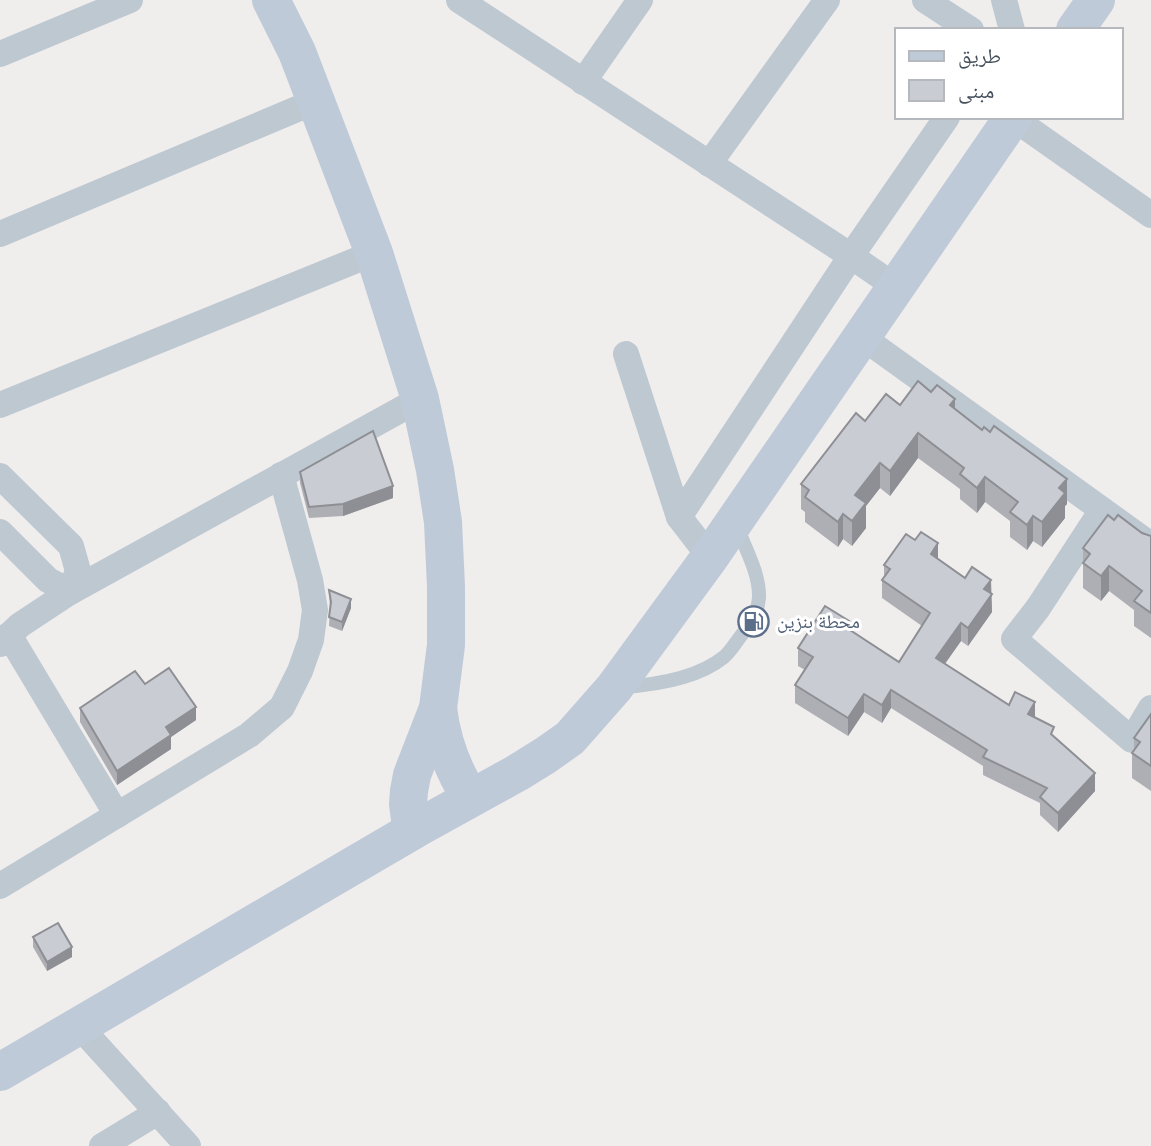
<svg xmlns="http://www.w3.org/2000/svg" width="1151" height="1146" font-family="'Noto Sans','Noto Naskh Arabic',sans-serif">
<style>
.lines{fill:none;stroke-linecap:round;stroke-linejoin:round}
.lane{stroke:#bdc8d1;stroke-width:14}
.street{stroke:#bdc8d1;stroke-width:26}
.secondary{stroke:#bfcad8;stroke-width:38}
.wall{fill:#aeafb5}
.shaded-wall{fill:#8d8f94}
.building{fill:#caccd3;stroke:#8d8f94;stroke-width:2}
.labels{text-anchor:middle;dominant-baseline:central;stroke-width:6;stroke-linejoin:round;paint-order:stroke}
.service-label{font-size:19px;fill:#4e5e75;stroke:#fff;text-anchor:start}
</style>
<rect width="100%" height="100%" fill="#f0eded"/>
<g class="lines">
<path class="lane" d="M 622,687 C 654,685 698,678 724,657 C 732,650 737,640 744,632 C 751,621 758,612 759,598 C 760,574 745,548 737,527"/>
<g class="street">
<polyline points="459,0 851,256 896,287"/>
<polyline points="925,0 971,30"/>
<polyline points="1004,0 1012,30"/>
<polyline points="0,54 130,0"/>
<polyline points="583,82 640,0"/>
<polyline points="1013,118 1151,215"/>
<polyline points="709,164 827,0"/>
<polyline points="0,234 316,101"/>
<polyline points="862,337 1151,545"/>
<polyline points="626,354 679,517 710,557"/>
<polyline points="0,405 374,253"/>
<polyline points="0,476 71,546 78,571 70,592 48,580 0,532"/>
<polyline points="1102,510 1038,608 1014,639 1132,740 1151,708"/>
<polyline points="679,517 851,256 947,117"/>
<polyline points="9,635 117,815"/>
<polyline points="0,644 20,625 70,592 420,399"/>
<polyline points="0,886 249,735 282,707 300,671 311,640 315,610 310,580 281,475"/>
<polyline points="79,1026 188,1146"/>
<polyline points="102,1146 158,1112"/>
</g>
<g class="secondary">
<polyline points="271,0 297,52 374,253 420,399 435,470 443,522 446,587 446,645 438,708 412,775 409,791 408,804 410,819 414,830"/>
<polyline points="1075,30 1096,0"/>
<path d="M 438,708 C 442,742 452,769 470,797"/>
<polyline points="0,1072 414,830 517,773 546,755 570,738 614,688 710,557 1013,117"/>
</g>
</g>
<g class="wall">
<polygon points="931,392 955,409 1067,504 1065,506 1065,518 1042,547 1033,541 1027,550 1010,537 1010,521 985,502 977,513 960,499 960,489 918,458 890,496 880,488 866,506 866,528 852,546 843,539 838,547 805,522 805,512 801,509 801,484 865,421 900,405"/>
<polygon points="300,472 393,498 343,516 309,518 300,483"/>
<polygon points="1114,520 1151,536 1151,638 1134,626 1134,610 1109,591 1101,601 1083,588 1083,548"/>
<polygon points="938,559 965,578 991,593 992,612 968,646 961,641 945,664 1009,705 1035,717 1054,737 1095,791 1058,832 1040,815 1040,803 983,775 983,766 891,708 882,723 864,712 848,736 795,703 795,685 805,670 798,666 798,648 854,633 899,662 922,626 882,598 882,580 884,577 884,565"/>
<polygon points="329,590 351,608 342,631 329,626 330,607"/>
<polygon points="145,684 196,720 171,737 171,749 117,785 80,722 80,708"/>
<polygon points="1151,714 1151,791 1132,778 1132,753 1134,750 1134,738"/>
<polygon points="33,937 72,957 47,971 33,947"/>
</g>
<g class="shaded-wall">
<polygon points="955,399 955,424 950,405"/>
<polygon points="918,433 918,458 890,496 890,471"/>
<polygon points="880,463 880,488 866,506 866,528 852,546 852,521 855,495"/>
<polygon points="985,477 985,502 977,513 977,488"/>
<polygon points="1067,479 1067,504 1065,506 1065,518 1042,547 1042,522 1059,488"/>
<polygon points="393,486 393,498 343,516 343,504"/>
<polygon points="843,514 843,539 838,547 838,522"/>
<polygon points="1033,516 1033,541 1027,550 1027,525"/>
<polygon points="938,543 938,561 931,554"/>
<polygon points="1109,566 1109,591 1101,601 1101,576"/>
<polygon points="991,580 992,612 968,646 968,628 984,589"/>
<polygon points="351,599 351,608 342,631 342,622"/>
<polygon points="961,623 961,641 936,676 936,658"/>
<polygon points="891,690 891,708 882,723 882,705"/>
<polygon points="864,694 864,712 848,736 848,718"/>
<polygon points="1035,702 1035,720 1028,714"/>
<polygon points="196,707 196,720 171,737 171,749 117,785 117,771 166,727"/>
<polygon points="1095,773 1095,791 1058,832 1058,813"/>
<polygon points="72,947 72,957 47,971 47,962"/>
</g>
<g class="building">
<polygon points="918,381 931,392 937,385 955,399 950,405 982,430 984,427 990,432 994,426 1067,479 1059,488 1065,493 1042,522 1033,516 1027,525 1010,512 1018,502 985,477 977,488 960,474 964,468 918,433 890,471 880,463 855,495 866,503 852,521 843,514 838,522 805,497 809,490 801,484 856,413 865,421 886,394 900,405"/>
<polygon points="373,431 393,486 343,504 309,507 300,472"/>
<polygon points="1108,515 1114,520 1118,515 1142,533 1151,536 1151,613 1134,601 1142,591 1109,566 1101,576 1083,563 1090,554 1083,548"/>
<polygon points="921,532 938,543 931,554 965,578 972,567 991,580 984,589 992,594 968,628 961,623 936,658 1009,705 1015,692 1035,702 1028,714 1054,727 1051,734 1095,773 1058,813 1040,797 1047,788 983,757 987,750 891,690 882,705 864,694 848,718 795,685 813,657 798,648 825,606 854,624 850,630 899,662 930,613 882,580 890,569 884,565 906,534 915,540"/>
<polygon points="329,590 351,599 342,622 329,617 331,602"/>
<polygon points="169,668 196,707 166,727 171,735 117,771 80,708 135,671 145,684"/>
<polygon points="1151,714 1151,766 1132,753 1140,742 1134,738"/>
<polygon points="58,923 72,947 47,962 33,937"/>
</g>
<defs>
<symbol id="fuel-ring" viewBox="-11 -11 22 22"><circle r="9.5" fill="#fff" stroke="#5c6f8a" stroke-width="1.5"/><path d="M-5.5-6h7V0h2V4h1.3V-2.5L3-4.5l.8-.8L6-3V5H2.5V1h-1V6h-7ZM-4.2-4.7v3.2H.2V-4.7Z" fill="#5c6f8a"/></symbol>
</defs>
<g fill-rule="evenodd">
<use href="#fuel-ring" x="736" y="604" width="35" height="35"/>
</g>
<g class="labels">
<g class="service-label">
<text x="777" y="621">محطة بنزين</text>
</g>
</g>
<rect x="895" y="28" width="228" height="91" fill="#ffffff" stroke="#b5b9be" stroke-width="2"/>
<rect x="909" y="51" width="35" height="10" fill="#bfcad8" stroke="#b5b9be" stroke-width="2"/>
<text x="958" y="63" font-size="21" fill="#45505c">طريق</text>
<rect x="909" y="80" width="35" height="21" fill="#caccd3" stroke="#b5b9be" stroke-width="2"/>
<text x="958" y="98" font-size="21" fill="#45505c">مبنى</text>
</svg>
